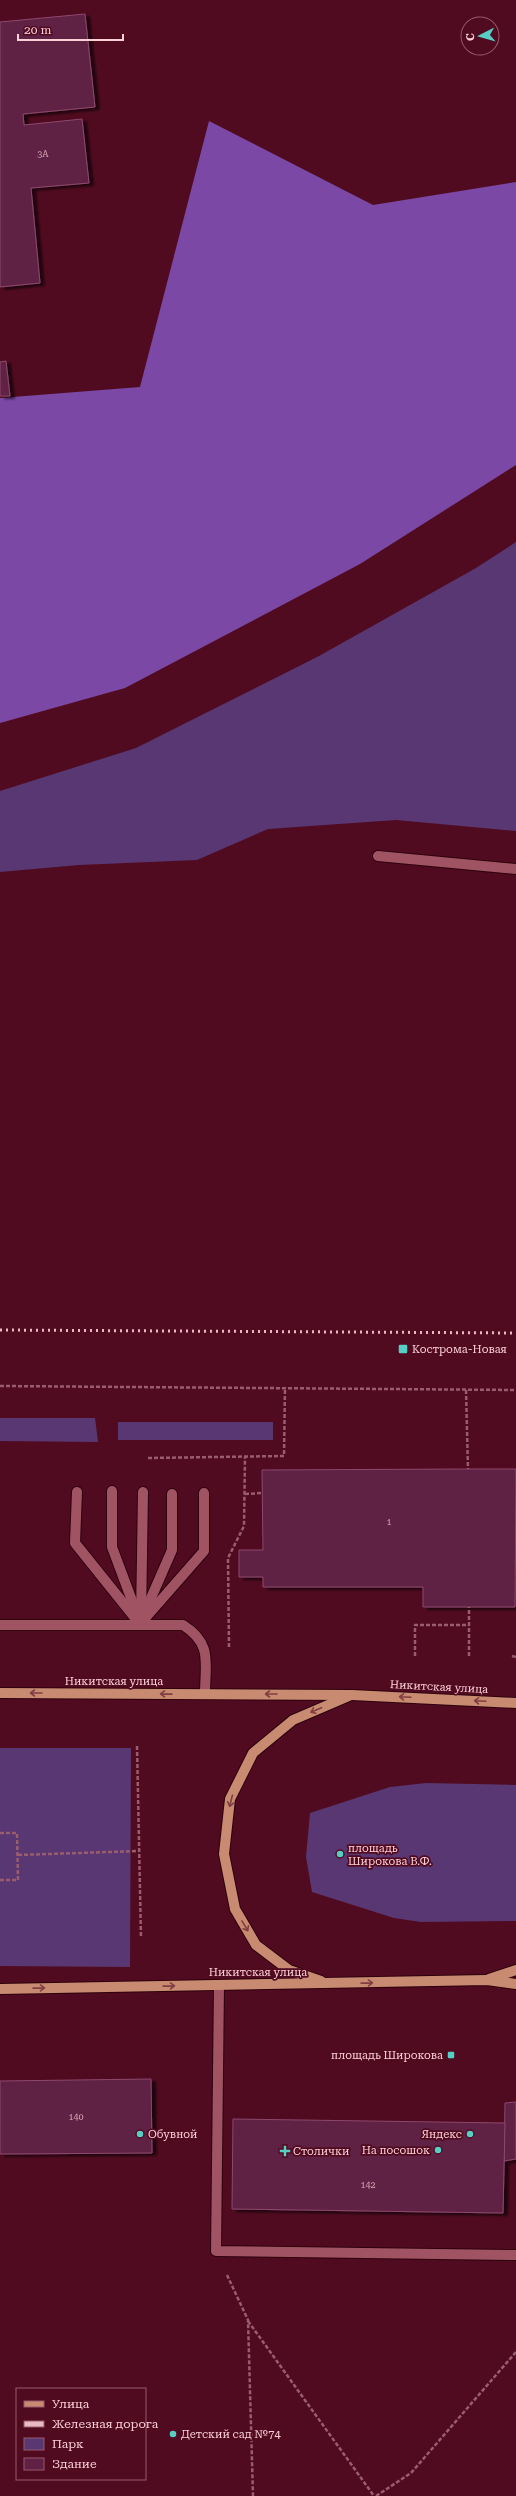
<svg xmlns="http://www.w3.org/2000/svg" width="516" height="2496" font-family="'Roboto Serif',serif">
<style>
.green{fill:#583772}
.forest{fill:#7c48a5}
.building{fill:#5f2044;stroke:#8d496d;filter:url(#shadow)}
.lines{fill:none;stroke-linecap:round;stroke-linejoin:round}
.minor-casing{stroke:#2e000c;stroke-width:12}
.major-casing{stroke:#2e000c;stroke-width:12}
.path{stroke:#995d6d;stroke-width:2.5;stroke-dasharray:4 2;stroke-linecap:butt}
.minor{stroke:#9f5363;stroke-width:10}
.major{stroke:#c88b71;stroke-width:10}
.rail{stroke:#eabac3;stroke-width:3;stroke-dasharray:2 4;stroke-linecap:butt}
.oneway{stroke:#813e41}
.poi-dot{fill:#56cec4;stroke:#510b21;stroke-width:1.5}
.labels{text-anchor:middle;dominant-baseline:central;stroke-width:3.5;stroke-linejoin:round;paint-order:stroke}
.number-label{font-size:9px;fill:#d6a4b2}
.poi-label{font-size:11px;fill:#fdd0d7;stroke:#510b21;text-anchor:start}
.street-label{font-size:11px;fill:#fdd0d7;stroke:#510b21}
</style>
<defs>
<filter id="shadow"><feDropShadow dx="4.5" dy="2.5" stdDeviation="1" flood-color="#0009"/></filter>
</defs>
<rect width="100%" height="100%" fill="#510b21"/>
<g class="green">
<polygon points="516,542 516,831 396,820 268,829 197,860 79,865 0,872 0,791 136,748 319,656 476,568"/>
<polygon points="0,1418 95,1418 98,1442 0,1441"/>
<rect x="118" y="1422" width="155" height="18"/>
<polygon points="0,1748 131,1748 130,1967 0,1966"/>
<polygon points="426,1783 516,1785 516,1921 421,1922 394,1918 312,1892 306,1857 310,1813 390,1787"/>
</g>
<polygon class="forest" points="209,121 373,205 516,182 516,465 360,564 125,688 0,723 0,398 140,387"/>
<g class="building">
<polygon points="85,14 95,107 23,114 24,125 82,119 89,183 31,188 40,283 0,287 0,22"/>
<polygon points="6,361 10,396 0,396 0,362"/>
<polygon points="468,1469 516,1469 515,1607 423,1607 423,1587 263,1587 263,1577 239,1577 239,1550 263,1550 262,1470"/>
<polygon points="151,2079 152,2153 0,2154 0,2081"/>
<polygon points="516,2102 516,2159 504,2161 505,2103"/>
<polygon points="233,2119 505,2123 503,2213 232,2209"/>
</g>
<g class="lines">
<defs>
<g id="minor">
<polyline points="378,856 516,869"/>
<polyline points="112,1491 112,1547 137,1614"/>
<polyline points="77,1492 75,1543 140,1624"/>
<polyline points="144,1614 172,1550 172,1494"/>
<polyline points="141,1618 143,1492"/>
<polyline points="140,1624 204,1551 204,1493"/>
<path d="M 0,1625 L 183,1625 C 213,1644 205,1663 205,1694"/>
<polyline points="219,1985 216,2251 516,2255"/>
</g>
<g id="major">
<polyline points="0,1693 352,1695 516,1703"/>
<polyline points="489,1979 516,1970"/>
<polyline points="321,1981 289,1970 256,1945 235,1909 224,1854 230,1799 253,1753 293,1720 349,1696"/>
<polyline points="0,1989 487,1980 516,1984"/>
</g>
</defs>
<use href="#minor" class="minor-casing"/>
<use href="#major" class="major-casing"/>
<g class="path">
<polyline points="0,1386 516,1390"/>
<polyline points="466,1390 468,1469"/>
<polyline points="148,1458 284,1456 285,1387"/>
<polyline points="245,1494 263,1493"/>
<polyline points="229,1647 228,1558 244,1526 245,1457"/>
<polyline points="415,1656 415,1625 469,1625"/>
<polyline points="469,1656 469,1607"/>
<polyline points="512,1656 516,1657"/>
<polyline points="137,1746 141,1938"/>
<polyline points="0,1833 17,1833 18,1880 0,1880"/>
<polyline points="18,1855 139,1851"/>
<polyline points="227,2275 248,2320 253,2496"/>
<polyline points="248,2321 374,2496"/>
<polyline points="376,2496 411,2473 516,2352"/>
</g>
<use href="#minor" class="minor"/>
<use href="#major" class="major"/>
<polyline class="rail" points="0,1330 516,1333"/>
</g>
<defs><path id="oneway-shaft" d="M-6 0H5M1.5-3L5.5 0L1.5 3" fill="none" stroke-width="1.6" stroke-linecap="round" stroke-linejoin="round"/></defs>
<g class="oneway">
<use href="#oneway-shaft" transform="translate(36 1693) rotate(180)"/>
<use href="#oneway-shaft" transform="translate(166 1694) rotate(-179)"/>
<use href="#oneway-shaft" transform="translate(271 1694) rotate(-180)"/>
<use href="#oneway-shaft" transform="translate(405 1697) rotate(-177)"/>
<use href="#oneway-shaft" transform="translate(480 1701) rotate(-177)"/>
<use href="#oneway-shaft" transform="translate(316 1710) rotate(157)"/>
<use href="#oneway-shaft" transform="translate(231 1801) rotate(104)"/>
<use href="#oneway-shaft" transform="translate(245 1926) rotate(59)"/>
<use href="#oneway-shaft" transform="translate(367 1983) rotate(-1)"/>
<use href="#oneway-shaft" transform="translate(169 1986) rotate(-1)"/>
<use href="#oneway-shaft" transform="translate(39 1988) rotate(-1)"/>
</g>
<g class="poi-dot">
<rect x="398" y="1344" width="10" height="10" rx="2"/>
<circle cx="340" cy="1854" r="4"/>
<rect x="447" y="2051" width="8" height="8" rx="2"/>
<circle cx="140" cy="2134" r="4"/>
<circle cx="470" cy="2134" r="4"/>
<circle cx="438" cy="2150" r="4"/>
<path d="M283 2145h4v4h4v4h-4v4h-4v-4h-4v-4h4z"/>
<circle cx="173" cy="2434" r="4"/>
</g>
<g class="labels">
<g class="number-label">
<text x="43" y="154">3А</text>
<text x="389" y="1522">1</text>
<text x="76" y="2117">140</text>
<text x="368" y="2185">142</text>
</g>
<g class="poi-label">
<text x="412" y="1349">Кострома-Новая</text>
<text x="348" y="1848">площадь<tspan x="348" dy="13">Широкова В.Ф.</tspan></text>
<text x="443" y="2055" text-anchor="end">площадь Широкова</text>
<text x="148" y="2134">Обувной</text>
<text x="462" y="2134" text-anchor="end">Яндекс</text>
<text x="430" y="2150" text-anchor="end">На посошок</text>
<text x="293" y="2151">Столички</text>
<text x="181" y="2434">Детский сад №74</text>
</g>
<g class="street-label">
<text x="114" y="1681">Никитская улица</text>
<text transform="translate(439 1687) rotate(3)">Никитская улица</text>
<text x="258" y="1972">Никитская улица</text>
</g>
</g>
<rect x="16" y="2388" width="130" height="92" fill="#510b21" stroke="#965a6a"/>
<rect x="24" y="2401" width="20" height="6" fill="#c88b71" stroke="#965a6a"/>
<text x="52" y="2408" font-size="12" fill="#fdd0d7">Улица</text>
<rect x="24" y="2421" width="20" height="6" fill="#eabac3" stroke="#965a6a"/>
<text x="52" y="2428" font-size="12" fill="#fdd0d7">Железная дорога</text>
<rect x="24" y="2438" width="20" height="12" fill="#583772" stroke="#965a6a"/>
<text x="52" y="2448" font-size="12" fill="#fdd0d7">Парк</text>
<rect x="24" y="2458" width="20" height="12" fill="#5f2044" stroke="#965a6a"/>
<text x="52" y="2468" font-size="12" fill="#fdd0d7">Здание</text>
<g transform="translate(480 36) rotate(264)"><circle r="19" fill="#510b21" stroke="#965a6a"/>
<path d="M0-3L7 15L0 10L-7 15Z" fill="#56cec4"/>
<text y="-6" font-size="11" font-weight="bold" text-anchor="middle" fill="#fdd0d7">С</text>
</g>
<path d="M18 34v6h105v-6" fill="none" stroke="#fdd0d7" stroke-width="2"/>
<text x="24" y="34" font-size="12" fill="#fdd0d7" stroke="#510b21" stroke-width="3" paint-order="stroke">20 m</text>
</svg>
